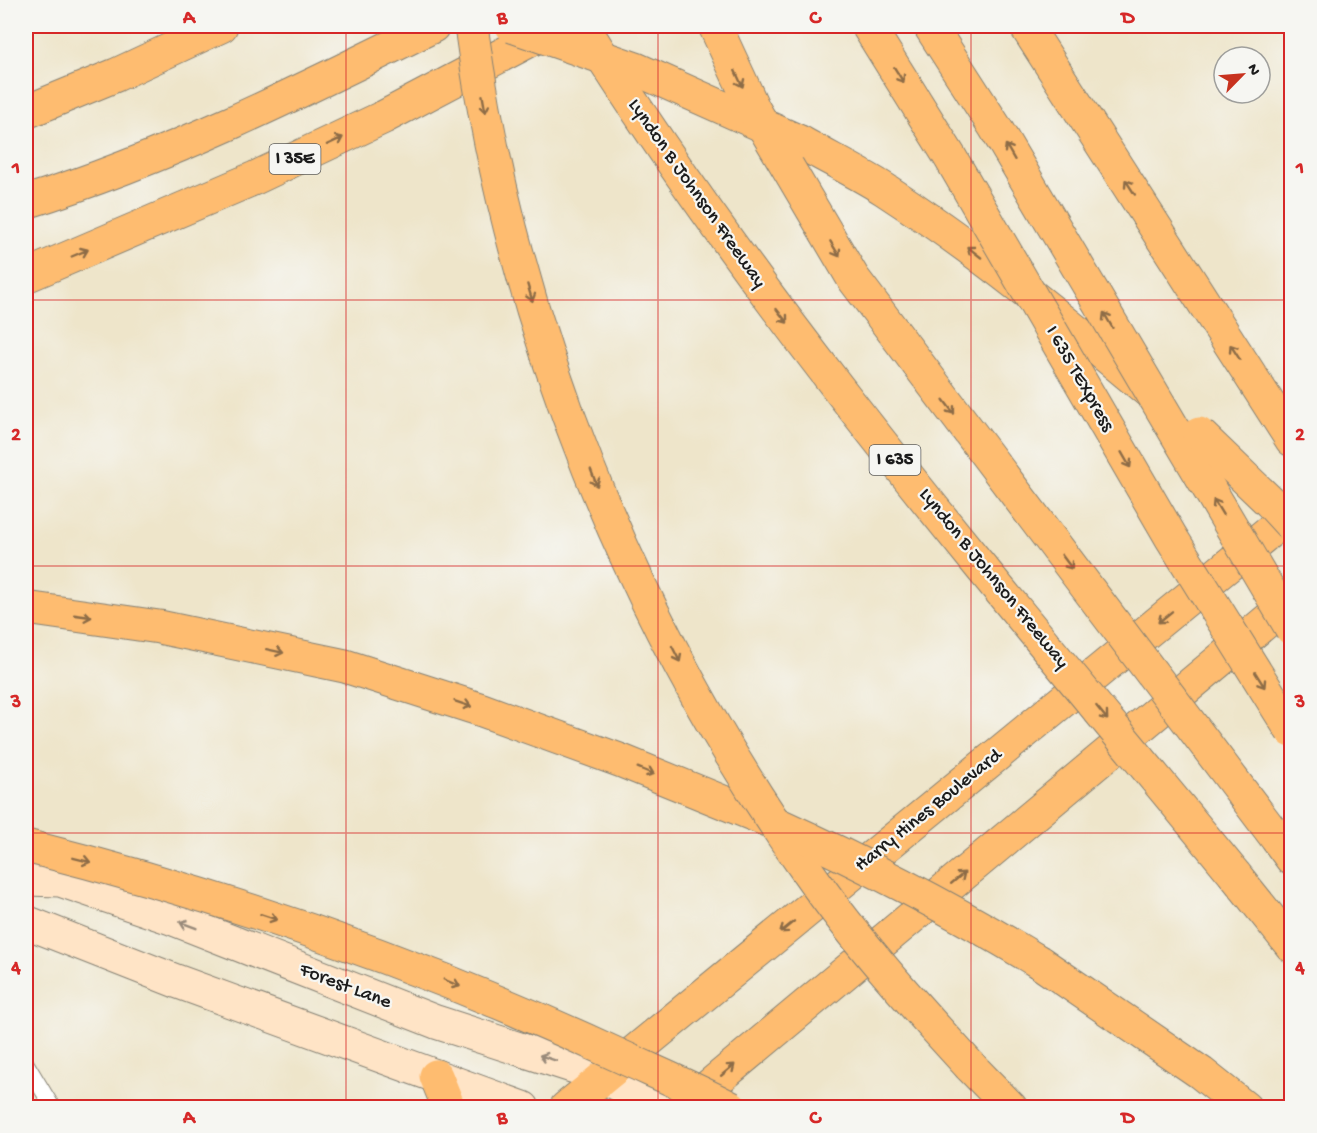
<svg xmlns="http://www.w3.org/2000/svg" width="1317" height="1133" font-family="'Gochi Hand',sans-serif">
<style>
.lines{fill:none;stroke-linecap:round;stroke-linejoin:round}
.service-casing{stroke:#858073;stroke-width:17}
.secondary-casing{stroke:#858073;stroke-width:35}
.primary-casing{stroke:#858073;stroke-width:35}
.motorway-casing{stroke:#858073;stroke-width:35}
.service{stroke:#fff;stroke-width:15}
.secondary{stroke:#ffe4c6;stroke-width:33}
.primary{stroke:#febc70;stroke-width:33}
.motorway{stroke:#febc70;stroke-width:33}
.motorway-bridge-casing{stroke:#858073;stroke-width:35;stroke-linecap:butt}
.motorway-bridge{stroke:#febc70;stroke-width:33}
.oneway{stroke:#8d6c46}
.oneway2{stroke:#998a7a}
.grid{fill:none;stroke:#d62828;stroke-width:1.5;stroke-opacity:0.55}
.labels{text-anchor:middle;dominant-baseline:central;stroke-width:4.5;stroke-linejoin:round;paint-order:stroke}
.shield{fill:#f6f6f2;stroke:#5d5d5c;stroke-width:1.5}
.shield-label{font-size:18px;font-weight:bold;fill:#1c1c1c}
.street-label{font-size:20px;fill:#1c1c1c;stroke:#f6f6f2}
.neatline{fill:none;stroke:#d62828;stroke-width:2}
.grid-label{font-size:20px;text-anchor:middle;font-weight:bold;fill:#d62828}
</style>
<rect width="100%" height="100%" fill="#f6f6f2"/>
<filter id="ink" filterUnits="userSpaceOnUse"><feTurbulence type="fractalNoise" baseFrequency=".0167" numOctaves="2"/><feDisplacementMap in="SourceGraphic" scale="12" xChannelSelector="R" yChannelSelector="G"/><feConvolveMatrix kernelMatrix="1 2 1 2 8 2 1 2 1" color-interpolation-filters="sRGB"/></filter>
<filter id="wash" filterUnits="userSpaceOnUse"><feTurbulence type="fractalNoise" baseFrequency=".008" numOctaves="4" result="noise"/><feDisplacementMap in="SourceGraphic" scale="24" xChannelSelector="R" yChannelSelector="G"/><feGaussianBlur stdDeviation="1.35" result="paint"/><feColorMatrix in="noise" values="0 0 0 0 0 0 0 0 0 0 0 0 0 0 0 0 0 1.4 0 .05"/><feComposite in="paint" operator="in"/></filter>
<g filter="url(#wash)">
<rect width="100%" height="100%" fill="#eee5ca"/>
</g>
<g filter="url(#ink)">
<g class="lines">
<defs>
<polyline id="service" points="26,1063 53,1108"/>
<g id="secondary">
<polyline points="26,879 60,880 171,918 436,1022 603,1076 662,1108"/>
<polyline points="26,922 176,981 523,1108"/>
</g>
<g id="primary">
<polyline points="436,1076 449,1108"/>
<polyline points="566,1108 1292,513"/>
<polyline points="683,1108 1292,600"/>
</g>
<g id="motorway">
<polyline points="1026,26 1292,440"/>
<polyline points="26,112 116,75 221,26"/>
<path d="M 800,142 C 828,158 857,172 884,189 C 978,250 1066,322 1152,394"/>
<path d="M 26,202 C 167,158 300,92 433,26"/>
<polyline points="26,276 255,178 384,117 557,26"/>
<polyline points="26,608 159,627 345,666 482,710 622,761 777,824"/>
<polyline points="1278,840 1292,859"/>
<polyline points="1235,875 1292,946"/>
<polyline points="1039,962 1201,1073 1245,1108"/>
<polyline points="970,1066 1011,1108"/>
</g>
</defs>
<use href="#service" class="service-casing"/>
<use href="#secondary" class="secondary-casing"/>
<use href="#primary" class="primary-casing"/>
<use href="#motorway" class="motorway-casing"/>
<use href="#service" class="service"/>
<use href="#secondary" class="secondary"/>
<use href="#primary" class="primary"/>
<use href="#motorway" class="motorway"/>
<defs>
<g id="motorway-bridge">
<path d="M 471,26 C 512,327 632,624 808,872 C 856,941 913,1004 970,1066"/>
<polyline points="512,26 636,69 800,142"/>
<path d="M 583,26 C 772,329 1009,599 1235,875"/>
<polyline points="715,26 754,110 853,278 1278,840"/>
<polyline points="868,26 950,157 1171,537 1292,731"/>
<polyline points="930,26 995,127 1292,629"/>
<polyline points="1199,434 1270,502 1292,526"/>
<path d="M 777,824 C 867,865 954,910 1039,962"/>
<path d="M 26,846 C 229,897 429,967 620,1056 C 657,1073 695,1089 731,1108"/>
</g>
</defs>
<use href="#motorway-bridge" class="motorway-bridge-casing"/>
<use href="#motorway-bridge" class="motorway-bridge"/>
</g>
<defs><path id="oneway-shaft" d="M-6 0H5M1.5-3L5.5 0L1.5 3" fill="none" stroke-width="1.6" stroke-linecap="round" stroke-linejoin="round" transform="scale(1.5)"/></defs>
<g class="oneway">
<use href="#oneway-shaft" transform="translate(899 75) rotate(58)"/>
<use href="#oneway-shaft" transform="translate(739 79) rotate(65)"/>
<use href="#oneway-shaft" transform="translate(484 104) rotate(80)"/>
<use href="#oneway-shaft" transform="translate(335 141) rotate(-25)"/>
<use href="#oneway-shaft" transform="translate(1010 152) rotate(-120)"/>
<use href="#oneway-shaft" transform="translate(1130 187) rotate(-123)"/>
<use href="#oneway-shaft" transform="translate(835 249) rotate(59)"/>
<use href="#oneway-shaft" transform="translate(974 252) rotate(-142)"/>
<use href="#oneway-shaft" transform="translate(80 253) rotate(-23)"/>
<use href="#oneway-shaft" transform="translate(530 293) rotate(73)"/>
<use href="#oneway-shaft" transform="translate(782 316) rotate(52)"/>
<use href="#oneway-shaft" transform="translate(1108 320) rotate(-120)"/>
<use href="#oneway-shaft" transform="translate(1235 352) rotate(-123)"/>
<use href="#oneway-shaft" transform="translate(949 407) rotate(53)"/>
<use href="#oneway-shaft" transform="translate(1126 460) rotate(60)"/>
<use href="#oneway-shaft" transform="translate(594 478) rotate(69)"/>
<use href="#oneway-shaft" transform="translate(1218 507) rotate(-121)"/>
<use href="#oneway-shaft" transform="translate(1067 562) rotate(53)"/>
<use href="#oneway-shaft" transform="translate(83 616) rotate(8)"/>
<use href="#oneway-shaft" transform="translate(1165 617) rotate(141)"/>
<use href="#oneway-shaft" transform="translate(275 651) rotate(12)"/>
<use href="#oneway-shaft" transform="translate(676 654) rotate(63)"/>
<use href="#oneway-shaft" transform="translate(1260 680) rotate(58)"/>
<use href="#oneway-shaft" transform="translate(463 704) rotate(18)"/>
<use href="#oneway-shaft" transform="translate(1102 713) rotate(51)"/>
<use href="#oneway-shaft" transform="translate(646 771) rotate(22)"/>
<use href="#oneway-shaft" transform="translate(82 860) rotate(14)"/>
<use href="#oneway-shaft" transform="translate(958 878) rotate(-40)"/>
<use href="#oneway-shaft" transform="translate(269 917) rotate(18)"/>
<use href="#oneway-shaft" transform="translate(787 927) rotate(141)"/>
<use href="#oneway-shaft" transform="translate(452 983) rotate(23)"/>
<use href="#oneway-shaft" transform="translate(728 1070) rotate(-40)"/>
</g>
<g class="oneway2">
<use href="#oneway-shaft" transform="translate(188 925) rotate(-159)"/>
<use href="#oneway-shaft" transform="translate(548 1058) rotate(-162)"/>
</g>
</g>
<path class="grid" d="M 346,26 L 346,1108M 658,26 L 658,1108M 971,26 L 971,1108M 26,300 L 1292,300M 26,566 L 1292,566M 26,833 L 1292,833"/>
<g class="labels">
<g class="shield">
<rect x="269.5" y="144" width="51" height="30" rx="4.5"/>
<rect x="869.5" y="445" width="51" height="30" rx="4.5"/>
</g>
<g class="shield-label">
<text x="295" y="159">I 35E</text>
<text x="895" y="460">I 635</text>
</g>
<g class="street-label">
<text transform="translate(696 194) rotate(55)">Lyndon B Johnson Freeway</text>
<text transform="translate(1079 379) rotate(60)">I 635 TEXpress</text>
<text transform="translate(993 579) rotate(51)">Lyndon B Johnson Freeway</text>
<text transform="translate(929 811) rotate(-39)">Harry Hines Boulevard</text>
<text transform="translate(345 987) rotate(21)">Forest Lane</text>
</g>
</g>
<rect width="1317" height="1133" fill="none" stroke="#f6f6f2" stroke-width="66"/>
<g transform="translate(1242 75) rotate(65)"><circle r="28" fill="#f6f6f2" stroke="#9f9f9c" stroke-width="1.5"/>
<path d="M0-4.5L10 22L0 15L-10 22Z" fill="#c8321e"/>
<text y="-9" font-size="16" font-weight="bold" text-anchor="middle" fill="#1c1c1c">N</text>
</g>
<rect x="33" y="33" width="1251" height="1067" class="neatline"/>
<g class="grid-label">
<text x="189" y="23">A</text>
<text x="502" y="23">B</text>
<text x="815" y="23">C</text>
<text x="1128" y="23">D</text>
<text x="16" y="173">1</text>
<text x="1300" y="173">1</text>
<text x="16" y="440">2</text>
<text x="1300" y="440">2</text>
<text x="16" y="707">3</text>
<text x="1300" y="707">3</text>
<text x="16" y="973">4</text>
<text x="1300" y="973">4</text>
<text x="189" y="1123">A</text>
<text x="502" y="1123">B</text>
<text x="815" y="1123">C</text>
<text x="1128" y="1123">D</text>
</g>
</svg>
